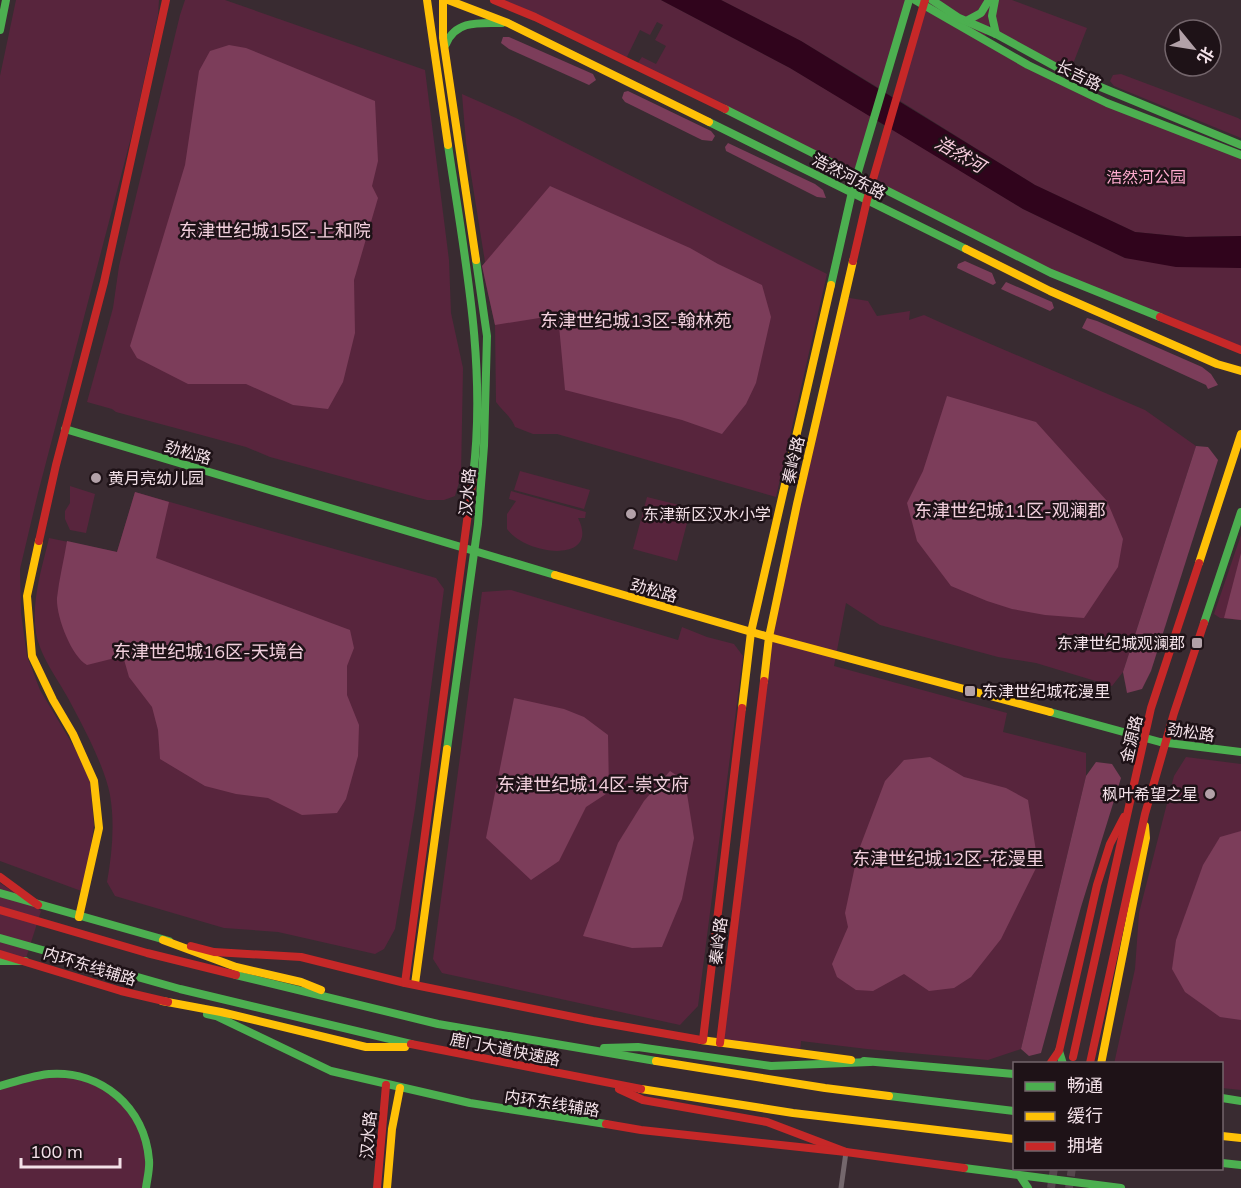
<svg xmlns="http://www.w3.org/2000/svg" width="1241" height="1188" font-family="Mulish,'Noto Sans SC',sans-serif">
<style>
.green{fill:#58253d}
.forest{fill:#7c3d5a}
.water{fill:#30041c}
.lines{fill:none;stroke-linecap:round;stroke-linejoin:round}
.secondary-tunnel{stroke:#55464c;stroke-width:8;stroke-dasharray:8 4;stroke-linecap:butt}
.street{stroke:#74676c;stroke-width:5}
.fast{stroke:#4caf50;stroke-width:8}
.slow{stroke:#ffc107;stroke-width:8}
.jam{stroke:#c62828;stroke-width:8}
.poi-dot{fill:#b2a1a8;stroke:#1e1217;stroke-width:2}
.labels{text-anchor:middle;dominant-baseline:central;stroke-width:5;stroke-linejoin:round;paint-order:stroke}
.street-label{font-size:16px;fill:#f3e1e8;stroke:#1e1217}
.park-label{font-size:16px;fill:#fdaacd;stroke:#1e1217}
.poi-label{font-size:16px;fill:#f3e1e8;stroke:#1e1217;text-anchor:start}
.water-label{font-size:18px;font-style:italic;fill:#f9cdde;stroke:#1e1217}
.neighbourhood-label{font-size:18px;fill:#f1cfdc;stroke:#1e1217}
</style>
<rect width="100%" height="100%" fill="#392b31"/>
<g class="green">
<polygon points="16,0 159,0 158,15 134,126 38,493 20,569 21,613 27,656 40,690 80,757 90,782 94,825 84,892 0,861 0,76"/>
<polygon points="185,0 225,0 425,70 449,260 451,313 463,368 461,476 455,496 444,500 427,500 270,457 246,447 116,412 112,409 87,402 113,308 119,266 180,15"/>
<polygon points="494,0 661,0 790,68 874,118 857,176 635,67 642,57 656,64 666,46 655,40 663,25 657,22 650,35 640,30 625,61"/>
<polygon points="721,0 909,0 882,90 801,41"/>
<polygon points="925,0 1012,0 1087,28 1069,74 996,34 992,18 984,40 1107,103 1241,155 1241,236 1186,237 1135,232 1035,185 897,99"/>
<polygon points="1121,74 1238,118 1241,120 1241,138 1114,86 1110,81 1113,75"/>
<path d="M 462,94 L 516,118 L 827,274 L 776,497 L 557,434 L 533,434 L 515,427 C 511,416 503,412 496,402 L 495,325 L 482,266 L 485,262 L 466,143 Z"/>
<polygon points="889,127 1023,209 1125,258 1241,268 1241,350 1052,273 872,183"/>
<polygon points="844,297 868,301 877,316 910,311 909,320 924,315 944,324 1145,410 1196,446 1123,672 1112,686 1036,663 998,657 880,625 846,603 834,666 1007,713 1003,732 1086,753 1086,776 1021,1049 988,1060 867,1049 801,1041 800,1053 720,1043 769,637"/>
<polygon points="520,471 590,490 584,509 514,490"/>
<polygon points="70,486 95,494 86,533 70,530 65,519 65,511 70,503"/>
<path d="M 511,491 L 586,512 L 585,518 L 578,518 C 601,564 526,556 507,529 L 507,514 L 516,501 L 509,499 Z"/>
<path d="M 135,492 L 436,578 L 444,589 L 415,809 L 395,929 L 384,949 L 375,954 L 278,932 L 224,928 L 115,896 L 107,882 C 112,854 115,824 110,795 C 105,767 82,724 68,698 C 57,678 40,656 36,633 C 31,601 42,568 49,538 L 117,552 Z"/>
<polygon points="647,497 691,508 677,561 633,549"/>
<polygon points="1241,535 1241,620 1220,618 1214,614"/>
<polygon points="511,590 678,640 682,627 707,637 734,644 743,656 698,1006 680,1025 442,973 433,959 482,592"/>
<polygon points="1186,757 1241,764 1241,1090 1222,1088 1222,1064 1114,1064 1135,969 1139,913 1174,776"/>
<polygon points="0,883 41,911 26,958 0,959"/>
<polygon points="42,1074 93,1078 123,1099 141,1125 149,1161 146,1188 0,1188 0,1086"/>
</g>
<g class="forest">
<polygon points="503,37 509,37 593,74 596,80 589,85 509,49 501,43"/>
<polygon points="229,45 246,48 375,101 378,161 372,186 378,198 354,280 355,333 343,382 328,409 293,405 246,384 188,384 137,358 130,346 185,165 199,71 210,51"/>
<polygon points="628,91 711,131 715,136 712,141 702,140 625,102 622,98 624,92"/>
<polygon points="728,143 815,184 823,190 826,198 817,197 726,151 725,147"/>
<polygon points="550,186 690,248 718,264 762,285 771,317 756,383 746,404 722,434 682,420 565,390 558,315 495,325 482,266"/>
<polygon points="965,261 992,273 996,283 993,285 957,268 958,264"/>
<polygon points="1006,282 1052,302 1054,308 1050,311 1001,289"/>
<polygon points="1087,318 1097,321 1202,367 1211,374 1218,385 1208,389 1206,385 1082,328"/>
<polygon points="947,396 1036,422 1107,501 1123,539 1118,567 1084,618 1045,615 1012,609 987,601 951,586 917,541 907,503 923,471"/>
<polygon points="1196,446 1208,447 1218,460 1151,671 1142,689 1127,693 1123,672"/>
<path d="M 135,492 L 169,502 L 156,558 L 350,630 L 354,648 L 347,666 L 347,695 L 359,725 L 358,756 L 346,799 L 337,813 L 302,815 L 268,798 L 236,794 L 205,786 L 160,759 L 158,730 L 152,707 L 129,677 L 123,656 L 87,665 C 71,656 56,616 57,598 C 59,579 64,560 67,541 L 117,552 Z"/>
<polygon points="1241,553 1241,620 1224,618"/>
<polygon points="514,698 564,709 584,717 608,735 609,792 586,807 559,861 531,880 486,838"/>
<polygon points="930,757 964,777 1006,788 1028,800 1038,864 1001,939 971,977 954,988 929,991 904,974 873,991 856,990 837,977 832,964 848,927 845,913 858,852 885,781 904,760"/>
<polygon points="1096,762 1112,764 1121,778 1081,907 1041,1053 1029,1056 1021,1049 1086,776"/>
<polygon points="670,771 685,781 694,838 682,899 662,947 632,948 583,936 618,843 644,801"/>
<polygon points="1241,831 1241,1020 1220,1017 1185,992 1172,969 1176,940 1203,865 1220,837"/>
</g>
<polygon class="water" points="661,0 721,0 801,41 1035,185 1135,232 1186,237 1241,236 1241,268 1176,267 1125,258 1023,209 790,68"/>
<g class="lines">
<g class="secondary-tunnel">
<polyline points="1051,1188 1054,1168"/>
<polyline points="1069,1188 1072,1168"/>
</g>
<polyline class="street" points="841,1188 846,1152"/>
<g class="fast">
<polyline points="915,0 1028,65 1107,103 1241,155"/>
<polyline points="932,0 959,18 996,34 1069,74 1241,145"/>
<polyline points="995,0 992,16 996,34"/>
<polyline points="968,20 981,13 989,0"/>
<polyline points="0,30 6,0"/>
<path d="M 446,44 C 456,20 479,23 502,23"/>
<polyline points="725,109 1051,273 1160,317"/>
<polyline points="709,122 966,249"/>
<path d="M 448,145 C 464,254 487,365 473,476"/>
<polyline points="831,285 852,192 909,0"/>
<polyline points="65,429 555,575"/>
<polyline points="1204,623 1241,512"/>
<polyline points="1050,712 1160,742 1241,752"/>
<polyline points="447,749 478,524 484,446 487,336 476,260"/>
<polyline points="0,893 169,941"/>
<polyline points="0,938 180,989 411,1044"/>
<polyline points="0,961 25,961"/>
<polyline points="236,975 438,1024 656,1061"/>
<polyline points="207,1014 216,1016 331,1071 470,1103 606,1124"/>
<polyline points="604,1048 638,1047 771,1066 870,1062"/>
<polyline points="1059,1051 1063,1064"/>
<polyline points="864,1061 1014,1074"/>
<path d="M 0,1086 C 16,1081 32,1076 49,1074 C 102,1070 145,1108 149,1160 C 150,1169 147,1179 146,1188"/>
<polyline points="889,1096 1014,1111"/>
<polyline points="1222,1098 1241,1101"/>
<polyline points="1222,1163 1241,1165"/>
<polyline points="964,1168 1121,1188"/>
<polyline points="1020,1176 1028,1188"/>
</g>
<g class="slow">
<polyline points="427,0 448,145"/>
<polyline points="443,0 443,38 476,260"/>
<polyline points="448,0 508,23 709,122"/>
<polyline points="966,249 1050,291 1217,364 1241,371"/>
<polyline points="39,541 27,596 32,656 53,700 73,734 94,781 99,828 79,917"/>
<polyline points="1199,563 1241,434"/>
<polyline points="555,575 769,637 1050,712"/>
<polyline points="764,681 769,637 797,504 853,261"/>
<polyline points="742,708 751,632 831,285"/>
<polyline points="163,940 236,967 301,982 321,990"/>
<polyline points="415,984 447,749"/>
<polyline points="162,1001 221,1012 366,1047 405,1047"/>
<polyline points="701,1040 851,1060"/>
<polyline points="656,1061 825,1088 889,1096"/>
<polyline points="1101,1064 1146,838 1145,826"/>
<polyline points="641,1089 793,1113 1014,1139"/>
<polyline points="1222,1136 1241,1138"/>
<polyline points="387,1188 392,1129 400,1088"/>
</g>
<g class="jam">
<polyline points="494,0 535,17 725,109"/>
<polyline points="853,261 867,200 925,0"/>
<polyline points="1160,317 1241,350"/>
<polyline points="39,541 56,465 104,282 166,0"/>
<polyline points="0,877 38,905"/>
<polyline points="0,910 147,953 236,975"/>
<polyline points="191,946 214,952 301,957 405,983 593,1021 701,1040"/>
<polyline points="0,954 121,991 168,1002"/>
<polyline points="405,983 473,476"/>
<polyline points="703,1040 742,708"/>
<polyline points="720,1043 764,681"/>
<polyline points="411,1044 641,1089"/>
<polyline points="1073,1057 1151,708 1199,563"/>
<polyline points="1090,1063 1145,814 1174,713 1204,623"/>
<polyline points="1050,1064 1059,1051 1097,885 1110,844 1124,817"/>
<polyline points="619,1089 643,1100 767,1122 846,1152"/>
<polyline points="606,1124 641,1130 846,1152 964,1168"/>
<polyline points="377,1188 386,1085"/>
</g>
</g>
<g class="poi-dot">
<circle cx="96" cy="478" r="6"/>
<circle cx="631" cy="514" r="6"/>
<rect x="1191" y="637" width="12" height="12" rx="3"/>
<rect x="964" y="685" width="12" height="12" rx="3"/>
<circle cx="1210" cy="794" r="6"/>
</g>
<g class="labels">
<g class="street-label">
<text transform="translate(1079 75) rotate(26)">长吉路</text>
<text transform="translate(849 176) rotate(27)">浩然河东路</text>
<text transform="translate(188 452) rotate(16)">劲松路</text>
<text transform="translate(793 460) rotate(-77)">秦岭路</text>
<text transform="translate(467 492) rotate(-85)">汉水路</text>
<text transform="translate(654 590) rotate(16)">劲松路</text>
<text transform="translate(1191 732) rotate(8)">劲松路</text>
<text transform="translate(1131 739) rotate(-77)">金源路</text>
<text transform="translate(718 941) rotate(-83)">秦岭路</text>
<text transform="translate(90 966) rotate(17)">内环东线辅路</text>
<text transform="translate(505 1049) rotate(11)">鹿门大道快速路</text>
<text transform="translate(552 1103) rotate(9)">内环东线辅路</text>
<text transform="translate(368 1135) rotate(-85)">汉水路</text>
</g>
<g class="park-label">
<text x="1146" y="177">浩然河公园</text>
</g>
<g class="poi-label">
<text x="108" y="478">黄月亮幼儿园</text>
<text x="643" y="514">东津新区汉水小学</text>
<text x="1185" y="643" text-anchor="end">东津世纪城观澜郡</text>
<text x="982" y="691">东津世纪城花漫里</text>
<text x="1198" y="794" text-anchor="end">枫叶希望之星</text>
</g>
<g class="water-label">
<text transform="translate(960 154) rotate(30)">浩然河</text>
</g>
<g class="neighbourhood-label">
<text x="275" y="230">东津世纪城15区-上和院</text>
<text x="636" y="320">东津世纪城13区-翰林苑</text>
<text x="1010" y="510">东津世纪城11区-观澜郡</text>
<text x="209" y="651">东津世纪城16区-天境台</text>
<text x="593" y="784">东津世纪城14区-崇文府</text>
<text x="948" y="858">东津世纪城12区-花漫里</text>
</g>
</g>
<rect x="1013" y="1062" width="210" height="108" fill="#1e1217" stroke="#73656b" stroke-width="1.5"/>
<rect x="1025" y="1082" width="30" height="9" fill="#4caf50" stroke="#73656b" stroke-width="1.5"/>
<text x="1067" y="1092" font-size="18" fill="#f3e1e8">畅通</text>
<rect x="1025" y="1112" width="30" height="9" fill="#ffc107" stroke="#73656b" stroke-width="1.5"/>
<text x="1067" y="1122" font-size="18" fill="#f3e1e8">缓行</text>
<rect x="1025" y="1142" width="30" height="9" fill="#c62828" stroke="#73656b" stroke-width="1.5"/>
<text x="1067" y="1152" font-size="18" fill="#f3e1e8">拥堵</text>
<g transform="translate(1193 48) rotate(120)"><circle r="28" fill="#1e1217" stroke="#73656b" stroke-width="1.5"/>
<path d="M0-4.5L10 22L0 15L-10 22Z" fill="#b2a1a8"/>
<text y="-9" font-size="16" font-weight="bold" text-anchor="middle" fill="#f3e1e8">北</text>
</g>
<path d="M21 1158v9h99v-9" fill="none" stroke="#f3e1e8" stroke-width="3"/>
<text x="30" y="1158" font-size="18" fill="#f3e1e8" stroke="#1e1217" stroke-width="4.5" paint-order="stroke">100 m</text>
</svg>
